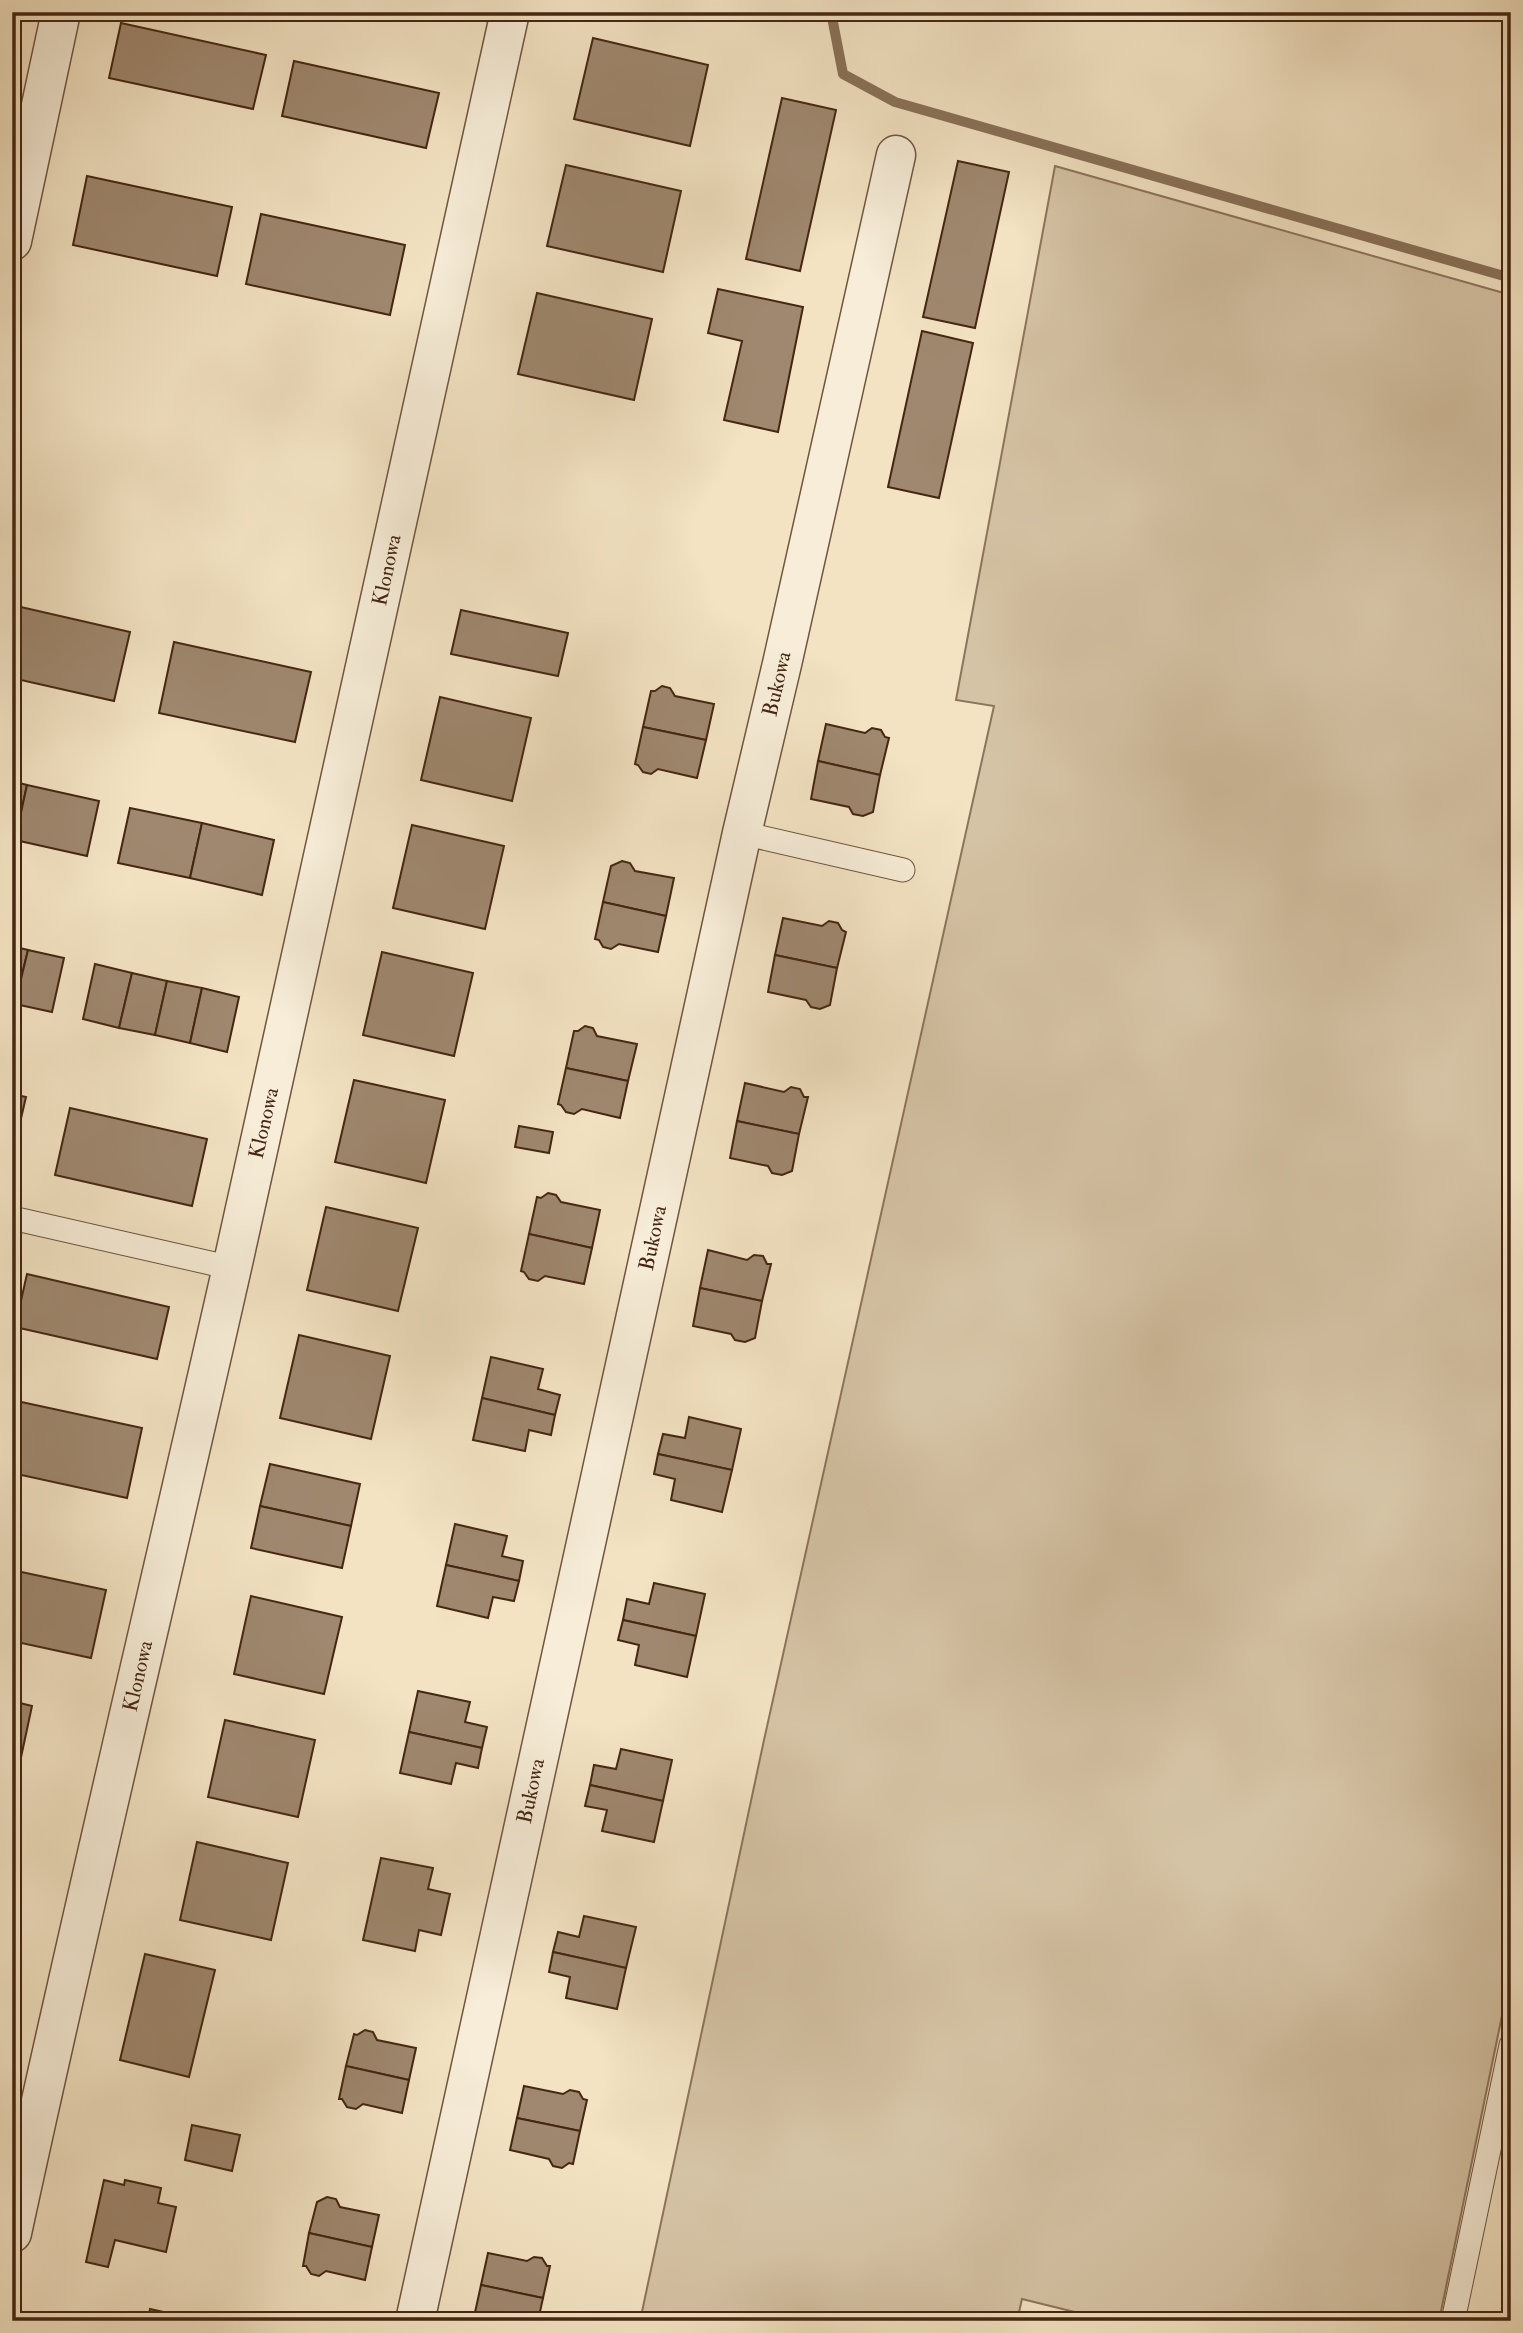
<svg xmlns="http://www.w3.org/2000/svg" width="1523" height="2333" font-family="'IM FELL Double Pica',serif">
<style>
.green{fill:#d5c3a5;stroke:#8d745c;stroke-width:2}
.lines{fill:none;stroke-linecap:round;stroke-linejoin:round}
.stream{stroke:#8a7159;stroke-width:10}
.building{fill:#9f886f;stroke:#452613;stroke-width:2}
.lane-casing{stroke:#70553f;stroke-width:25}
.street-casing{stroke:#70553f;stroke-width:41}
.lane{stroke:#f7edd8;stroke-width:23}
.street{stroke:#f7edd8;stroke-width:38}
.labels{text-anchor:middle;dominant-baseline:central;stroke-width:5;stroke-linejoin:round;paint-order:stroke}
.street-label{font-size:21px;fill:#452613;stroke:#f7edd8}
</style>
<rect width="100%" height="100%" fill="#f3e3c3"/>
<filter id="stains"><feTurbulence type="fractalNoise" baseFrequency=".00286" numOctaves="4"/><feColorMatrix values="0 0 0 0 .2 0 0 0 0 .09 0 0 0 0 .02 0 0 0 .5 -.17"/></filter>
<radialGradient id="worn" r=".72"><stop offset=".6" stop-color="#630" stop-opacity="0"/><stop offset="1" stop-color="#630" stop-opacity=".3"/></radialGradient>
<polygon class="green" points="1055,166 1511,295 1511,1972 1439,2321 1111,2321 1022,2299 1017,2321 640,2321 764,1740 994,706 956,700"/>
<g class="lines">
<polyline class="stream" points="831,12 843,74 895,102 1511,278"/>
</g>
<g class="building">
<polygon points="691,12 720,12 719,19"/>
<polygon points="121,23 266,55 253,109 109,78"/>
<polygon points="593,38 708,65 690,146 574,119"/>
<polygon points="294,61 439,93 426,148 282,116"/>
<polygon points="782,98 836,110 800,271 746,259"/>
<polygon points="958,161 1009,172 975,328 923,317"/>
<polygon points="566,165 681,191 663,272 547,246"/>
<polygon points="87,176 232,207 217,276 73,245"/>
<polygon points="261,214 405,245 390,315 246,284"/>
<polygon points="718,289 803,307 778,432 724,420 742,341 708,333"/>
<polygon points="537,293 652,319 634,400 518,374"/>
<polygon points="922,331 973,343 939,498 888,487"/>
<polygon points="12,605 130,632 114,701 12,678"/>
<polygon points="461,610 568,633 558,676 451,654"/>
<polygon points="174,642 311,672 295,742 159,713"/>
<polygon points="662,686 670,688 675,696 714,704 706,740 643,727 651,691 655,691"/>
<polygon points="440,697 531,718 512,801 421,780"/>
<polygon points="826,724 865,733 872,728 881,730 885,737 889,738 880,775 818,761"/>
<polygon points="643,727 706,740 697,778 658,769 651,774 643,772 638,765 635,764"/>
<polygon points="818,761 880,775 873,812 863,816 853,814 849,807 811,799"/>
<polygon points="12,781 27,785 15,840 12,839"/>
<polygon points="27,785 99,801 87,856 15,840"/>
<polygon points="130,808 202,823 190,878 118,863"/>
<polygon points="202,823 274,840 262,895 190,878"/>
<polygon points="412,825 504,846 485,929 393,908"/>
<polygon points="622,861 630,863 635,871 674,878 666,916 603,902 611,866"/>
<polygon points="603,902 666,916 658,952 619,944 611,949 603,947 599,940 595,939"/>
<polygon points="783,918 822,926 829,921 838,923 842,930 846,932 837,968 775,955"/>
<polygon points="12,946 28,950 15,1004 12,1004"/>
<polygon points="28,950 64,958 52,1012 15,1004"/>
<polygon points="382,952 473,973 454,1056 363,1035"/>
<polygon points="775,955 837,968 830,1005 820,1009 811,1007 806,1000 768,992"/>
<polygon points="95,964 132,973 119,1028 83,1019"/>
<polygon points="132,973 167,981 155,1035 119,1028"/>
<polygon points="167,981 202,988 190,1043 155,1035"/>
<polygon points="202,988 239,997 227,1052 190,1043"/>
<polygon points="585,1026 593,1028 597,1036 637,1044 628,1081 566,1068 574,1031 578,1031"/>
<polygon points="566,1068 628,1081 620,1118 582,1109 574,1114 566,1112 561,1105 558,1104"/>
<polygon points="354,1080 445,1100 426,1183 335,1162"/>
<polygon points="745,1083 784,1092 791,1087 800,1089 804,1097 808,1097 799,1134 737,1121"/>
<polygon points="12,1094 26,1097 12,1157"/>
<polygon points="70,1108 207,1139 192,1206 55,1175"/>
<polygon points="737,1121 799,1134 792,1171 782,1175 772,1173 768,1166 730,1158"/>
<polygon points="519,1126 553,1132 549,1153 515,1147"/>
<polygon points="548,1193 556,1195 561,1202 600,1210 592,1248 529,1234 537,1197 541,1198"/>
<polygon points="326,1207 418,1228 398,1311 307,1290"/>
<polygon points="529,1234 592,1248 584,1284 545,1276 538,1281 529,1279 524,1272 521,1271"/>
<polygon points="708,1250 747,1260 754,1255 763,1256 767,1264 771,1264 762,1301 700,1288"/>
<polygon points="27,1274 169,1307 157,1359 15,1327"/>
<polygon points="700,1288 762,1301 755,1338 745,1342 735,1340 731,1334 693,1326"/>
<polygon points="299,1335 390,1356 371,1439 280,1418"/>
<polygon points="491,1357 543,1369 538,1389 560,1395 555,1415 482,1398"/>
<polygon points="482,1398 555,1415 551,1435 529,1430 525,1451 473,1440"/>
<polygon points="12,1400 142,1428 127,1498 12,1473"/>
<polygon points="689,1417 741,1429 732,1470 658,1454 663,1434 685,1438"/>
<polygon points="658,1454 732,1470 722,1512 671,1500 675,1479 654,1474"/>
<polygon points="270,1464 360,1484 351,1526 260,1506"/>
<polygon points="260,1506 351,1526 342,1568 251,1548"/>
<polygon points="455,1524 507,1536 502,1556 523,1561 519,1581 446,1565"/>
<polygon points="446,1565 519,1581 514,1601 493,1597 488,1618 437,1606"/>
<polygon points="12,1570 106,1590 91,1658 12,1641"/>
<polygon points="654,1583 705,1594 696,1636 623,1620 627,1599 649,1604"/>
<polygon points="251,1596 342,1617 324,1694 234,1674"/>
<polygon points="623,1620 696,1636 687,1677 635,1665 639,1645 618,1640"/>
<polygon points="418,1691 470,1702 465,1722 487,1727 482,1748 409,1732"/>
<polygon points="12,1701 32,1706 20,1762 12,1760"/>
<polygon points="225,1720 315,1740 298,1817 208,1797"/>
<polygon points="409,1732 482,1748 478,1768 456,1763 451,1784 400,1773"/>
<polygon points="621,1749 672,1760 663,1801 590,1785 594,1765 616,1769"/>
<polygon points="590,1785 663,1801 654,1842 602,1831 607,1810 585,1806"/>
<polygon points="197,1842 288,1863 271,1940 180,1920"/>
<polygon points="381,1858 433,1868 428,1889 450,1894 441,1935 419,1930 415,1951 363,1940"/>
<polygon points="584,1916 636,1927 626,1968 553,1952 558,1932 579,1937"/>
<polygon points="553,1952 626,1968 617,2009 566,1998 570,1977 549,1972"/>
<polygon points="145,1954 215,1970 189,2077 120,2060"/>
<polygon points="365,2030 373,2032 377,2040 416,2048 409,2080 346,2066 354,2034 357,2035"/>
<polygon points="346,2066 409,2080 402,2113 363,2104 356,2109 347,2107 342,2099 339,2099"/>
<polygon points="524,2086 563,2094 570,2090 579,2092 583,2099 587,2100 580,2131 517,2118"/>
<polygon points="517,2118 580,2131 573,2164 569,2163 562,2168 553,2166 549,2159 510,2150"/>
<polygon points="192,2125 240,2135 232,2171 185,2160"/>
<polygon points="104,2180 124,2185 125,2180 161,2188 158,2203 176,2207 166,2252 115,2240 108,2267 86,2262"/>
<polygon points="327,2197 336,2199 340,2207 379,2215 372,2247 309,2233 317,2202"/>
<polygon points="309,2233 372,2247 365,2280 326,2271 319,2276 311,2274 306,2266 303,2266"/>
<polygon points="488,2253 527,2261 534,2257 542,2258 547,2266 550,2266 543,2298 481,2285"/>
<polygon points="481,2285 543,2298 538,2321 489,2321 474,2317"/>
<polygon points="150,2309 200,2320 200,2321 148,2321"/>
</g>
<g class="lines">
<defs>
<g id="lane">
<polyline points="742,833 903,870"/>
<polyline points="12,1218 232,1268"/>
<polyline points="1453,2321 1511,2045"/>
</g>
<g id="street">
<polyline points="12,241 61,12"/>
<path d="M 12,2233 C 82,1908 160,1586 233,1263 C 327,846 415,428 510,12"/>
<polyline points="415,2321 742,833 782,664 896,155"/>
</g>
</defs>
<use href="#lane" class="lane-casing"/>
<use href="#street" class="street-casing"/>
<use href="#lane" class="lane"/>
<use href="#street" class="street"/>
</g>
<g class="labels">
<g class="street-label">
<text transform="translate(387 570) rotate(-78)">Klonowa</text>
<text transform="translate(777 684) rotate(-77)">Bukowa</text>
<text transform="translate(264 1123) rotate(-77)">Klonowa</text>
<text transform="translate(653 1238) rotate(-78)">Bukowa</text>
<text transform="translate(138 1676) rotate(-77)">Klonowa</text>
<text transform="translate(531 1791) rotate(-78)">Bukowa</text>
</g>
</g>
<rect width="1523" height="2333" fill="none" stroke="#f3e3c3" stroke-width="42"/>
<rect x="14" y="14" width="1495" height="2305" fill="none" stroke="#452613" stroke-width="3.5"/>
<rect x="21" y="21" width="1481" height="2291" fill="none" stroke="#452613" stroke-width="2"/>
<rect width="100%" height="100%" filter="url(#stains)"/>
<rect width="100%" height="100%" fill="url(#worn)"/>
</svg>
